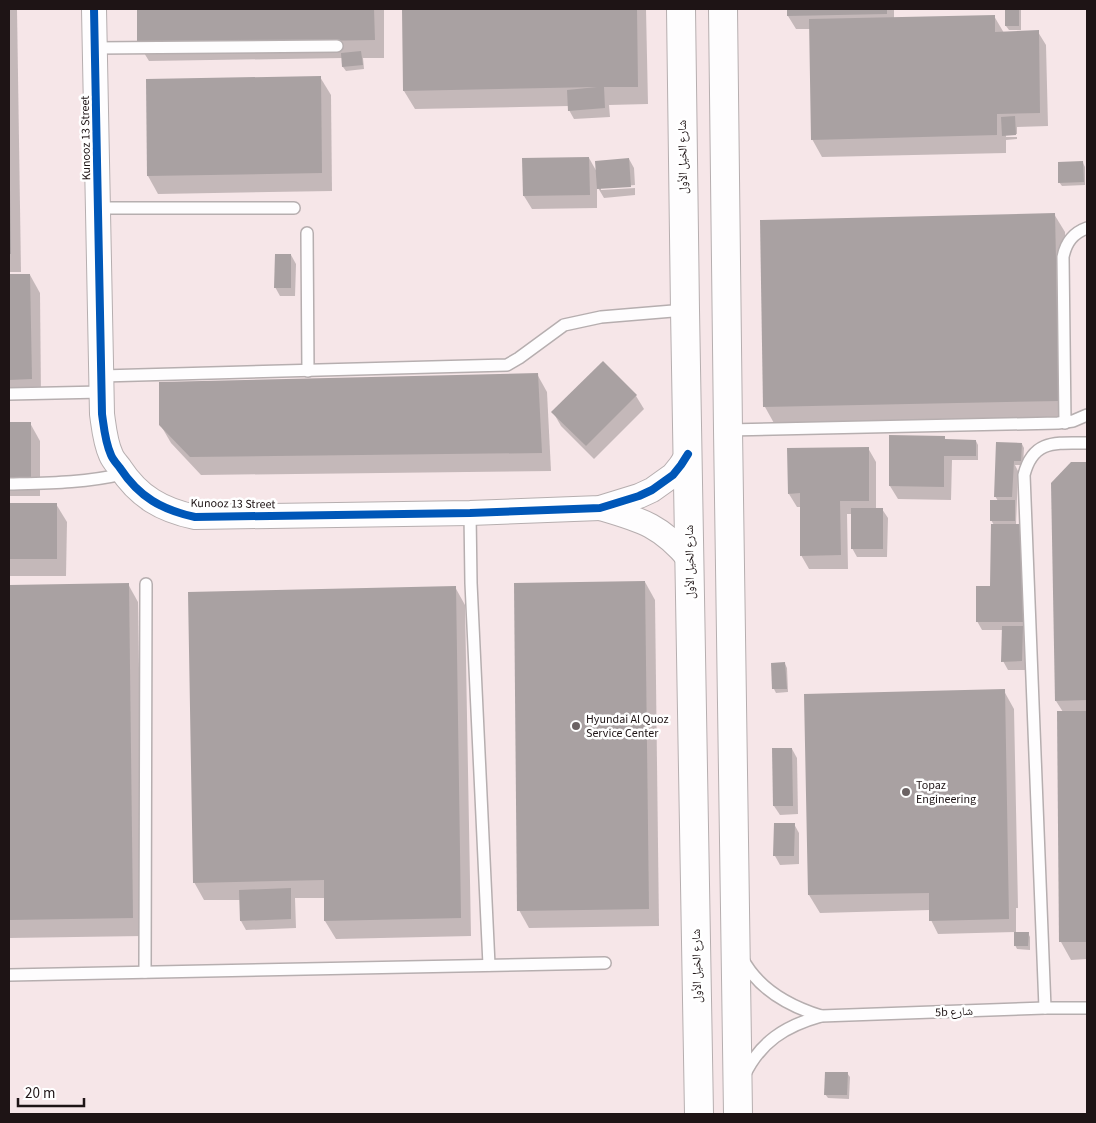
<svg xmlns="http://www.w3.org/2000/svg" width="1096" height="1123" font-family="'Source Sans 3','Noto Naskh Arabic',sans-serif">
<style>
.built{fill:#f6e6e8}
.shadow{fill:#0003}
.building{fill:#a9a1a2}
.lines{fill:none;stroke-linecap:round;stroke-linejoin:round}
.lane-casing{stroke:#b6aeaf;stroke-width:14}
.street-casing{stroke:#b6aeaf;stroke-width:26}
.secondary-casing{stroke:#b6aeaf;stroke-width:30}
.lane{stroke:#fefdfe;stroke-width:11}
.street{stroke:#fefdfe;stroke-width:24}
.secondary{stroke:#fefdfe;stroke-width:28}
.cycleway-casing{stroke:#fff;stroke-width:11}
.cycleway{stroke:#0057b8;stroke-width:8}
.poi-dot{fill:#6b6263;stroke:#fff;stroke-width:2}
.labels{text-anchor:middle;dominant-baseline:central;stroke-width:5;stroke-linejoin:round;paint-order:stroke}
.street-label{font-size:12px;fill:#1e1415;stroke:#fff}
.poi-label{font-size:12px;fill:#1e1415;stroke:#fff;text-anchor:start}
</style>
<rect width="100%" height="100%" fill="#fbf4f5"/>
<rect class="built" x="9" y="9" width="1078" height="1105"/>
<g class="shadow">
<polygon points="9,9 17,9 21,272 9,272"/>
<polygon points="138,9 384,9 384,58 363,58 364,69 346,71 343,67 343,58 149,61 138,43"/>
<polygon points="403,9 646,9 648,104 609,105 610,117 574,119 569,110 569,106 415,109 404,91"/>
<polygon points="788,9 894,9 894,18 994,16 1004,33 1038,32 1046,45 1048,126 1017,127 1017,134 1006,135 1006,137 1017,137 1017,139 1006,140 1006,153 822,157 812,139 810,29 796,29 788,16"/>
<polygon points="1006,9 1021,9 1021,30 1009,30 1006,26"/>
<polygon points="320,77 331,95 332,191 158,194 148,176 147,80"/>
<polygon points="589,158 598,174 629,159 634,168 635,185 601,188 601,190 635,188 635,195 604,198 597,186 597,208 532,209 524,196"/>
<polygon points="1083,163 1085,167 1085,185 1062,186 1059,182"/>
<polygon points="1054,214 1065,232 1068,418 775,425 765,407 762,221"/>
<polygon points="291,255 296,264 295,296 280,296 275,287"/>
<polygon points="30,275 40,293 41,397 9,398 9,276"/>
<polygon points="537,374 547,392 551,471 201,475 171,443 160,424"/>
<polygon points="636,396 644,409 594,459 561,426 553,412"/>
<polygon points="9,423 30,423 40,441 40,496 9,496"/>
<polygon points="946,440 976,441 978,445 978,460 952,460 951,500 898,499 890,486"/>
<polygon points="1022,444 1024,448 1023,465 1015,465 1018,471 1016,525 1027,630 1024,630 1027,636 1027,670 1008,670 1003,661 1003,630 982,630 977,621 991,587 994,525 991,520 998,501 995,496"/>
<polygon points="868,448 876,462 876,509 882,509 888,518 887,557 857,557 852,548 852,514 847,514 848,569 809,569 801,555 801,507 797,507 789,494"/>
<polygon points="1087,463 1087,959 1071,960 1061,942 1063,712 1056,701 1071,464"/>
<polygon points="9,504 56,504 67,522 66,576 9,576"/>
<polygon points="645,582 655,600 659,926 529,928 519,910"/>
<polygon points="128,584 138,602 143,936 9,938 9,587"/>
<polygon points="455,587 465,605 471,936 336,939 325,921 325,898 295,898 296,928 246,930 241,921 241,900 204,900 194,882"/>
<polygon points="785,664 787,668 788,692 776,693 774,689"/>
<polygon points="1004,691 1014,709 1018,908 1016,908 1016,933 1028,933 1030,937 1030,950 1017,949 1015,945 1015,932 938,934 931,920 930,910 820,913 809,895 806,695"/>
<polygon points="773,749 792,749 797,758 798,814 780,815 774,806"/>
<polygon points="794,824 799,833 799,864 780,865 775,856"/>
<polygon points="847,1073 850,1077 849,1099 828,1098 825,1094"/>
</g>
<g class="building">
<polygon points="137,9 374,9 375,40 137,44"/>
<polygon points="402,9 637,9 638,87 604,87 605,108 568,111 567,90 597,87 403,91"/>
<polygon points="787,9 887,9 887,14 787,16"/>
<rect x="1005" y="9" width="14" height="17"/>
<polygon points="995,15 995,32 1039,30 1040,113 997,114 997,135 811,140 809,19"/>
<polygon points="361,51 363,65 342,67 341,53"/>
<polygon points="321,76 322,173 147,176 146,79"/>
<polygon points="1015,116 1016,135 1002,136 1001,117"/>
<polygon points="589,157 590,195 523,196 522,158"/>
<polygon points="629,158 631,187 597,189 595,161"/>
<polygon points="1083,161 1084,182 1058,183 1058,162"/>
<polygon points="9,189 10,189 11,254 9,254"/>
<polygon points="1055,213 1059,401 763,407 760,220"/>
<polygon points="275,254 291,254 291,288 274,288"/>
<polygon points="9,274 30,274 32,379 9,380"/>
<polygon points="603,361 637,395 586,446 551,412"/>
<polygon points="538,373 542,453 190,457 159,425 159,382"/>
<rect x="9" y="422" width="22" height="56"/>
<polygon points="889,435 945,436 945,439 976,440 976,456 944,456 944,487 889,486"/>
<polygon points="996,442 1022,443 1021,461 1014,461 1012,497 994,497"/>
<polygon points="869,447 869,501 840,501 841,555 800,556 800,493 788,494 787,448"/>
<polygon points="1071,462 1087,462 1087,700 1055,701 1051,483"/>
<rect x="990" y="500" width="25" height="21"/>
<rect x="9" y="503" width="48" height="56"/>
<rect x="851" y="508" width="32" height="41"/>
<polygon points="991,524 1024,524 1023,622 976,622 976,586 990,586"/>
<polygon points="645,581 649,909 517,911 514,583"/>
<polygon points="129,583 133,918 9,920 9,585"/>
<polygon points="456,586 461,918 324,921 324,880 193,883 188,592"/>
<polygon points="1002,626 1023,626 1022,661 1001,662"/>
<polygon points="785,662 787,689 772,689 771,663"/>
<polygon points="1005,689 1009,919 929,921 929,893 808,895 804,694"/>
<polygon points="1057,711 1087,711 1087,942 1059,942"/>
<polygon points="772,748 792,748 793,806 773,806"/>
<polygon points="774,823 795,823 794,856 773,856"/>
<polygon points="291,888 291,919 240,921 239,890"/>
<polygon points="1014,932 1029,932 1028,946 1014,946"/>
<polygon points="825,1072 848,1072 847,1095 824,1095"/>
</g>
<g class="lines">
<defs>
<g id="lane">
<polyline points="95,48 337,46"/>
<polyline points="98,208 294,208"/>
<polyline points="307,233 308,371"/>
<polyline points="102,376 507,365 519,358 564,325 601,317 685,310"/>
<polyline points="9,394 102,392"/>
<path d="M 1065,423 L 1063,257 C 1066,242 1073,233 1087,228"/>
<polyline points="728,430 1058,423 1073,421 1087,415"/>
<path d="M 9,484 C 49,483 84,483 123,474"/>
<polyline points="470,513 471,583 489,965"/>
<path d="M 742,958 C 758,989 789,1006 821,1016"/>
<polyline points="145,972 146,584"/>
<polyline points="9,975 605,963"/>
<path d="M 1045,1008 L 1024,475 C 1033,439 1056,443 1087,443"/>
<path d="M 744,1076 C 760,1042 785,1026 821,1016 L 1045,1008 L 1087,1008"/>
</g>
<g id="street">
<path d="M 94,9 L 102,414 C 104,428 105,442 111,455 C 113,460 117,464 120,468 C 139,497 162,510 195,517 L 470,513 L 600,508 L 639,496 L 652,490 L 673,475 L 681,465 L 688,454"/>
<path d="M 600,508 C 641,520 661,525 690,560"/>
</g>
<g id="secondary">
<polyline points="681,9 685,310 699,1114"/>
<polyline points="723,9 728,430 738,1114"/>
</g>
</defs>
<use href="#lane" class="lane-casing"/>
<use href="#street" class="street-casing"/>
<use href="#secondary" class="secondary-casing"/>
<use href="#lane" class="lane"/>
<use href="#street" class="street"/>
<use href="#secondary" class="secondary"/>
<defs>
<path id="cycleway" d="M 94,9 L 102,414 C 104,428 105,442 111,455 C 113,460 117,464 120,468 C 139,497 162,510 195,517 L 470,513 L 600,508 L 639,496 L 652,490 L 673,475 L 681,465 L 688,454"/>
</defs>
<use href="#cycleway" class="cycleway-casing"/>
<use href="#cycleway" class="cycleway"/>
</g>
<g class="poi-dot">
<circle cx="576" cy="726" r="5"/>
<circle cx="906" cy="792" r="5"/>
</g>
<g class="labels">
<g class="street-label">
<text transform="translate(86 138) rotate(-91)">Kunooz 13 Street</text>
<text transform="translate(683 157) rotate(-91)">شارع الخيل الأول</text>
<text transform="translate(233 504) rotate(1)">Kunooz 13 Street</text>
<text transform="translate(690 562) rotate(-91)">شارع الخيل الأول</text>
<text transform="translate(697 966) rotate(-91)">شارع الخيل الأول</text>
<text transform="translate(954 1012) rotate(-2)">5b شارع</text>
</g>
<g class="poi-label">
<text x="586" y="719">Hyundai Al Quoz<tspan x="586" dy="14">Service Center</tspan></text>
<text x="916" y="785">Topaz<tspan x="916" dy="14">Engineering</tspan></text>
</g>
</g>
<rect width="1096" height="1123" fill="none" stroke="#1e1415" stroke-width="20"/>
<path d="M18 1098v8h66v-8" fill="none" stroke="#1e1415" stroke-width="2.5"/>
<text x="25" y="1098" font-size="15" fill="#1e1415" stroke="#ffffff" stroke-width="4" paint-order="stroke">20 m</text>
</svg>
